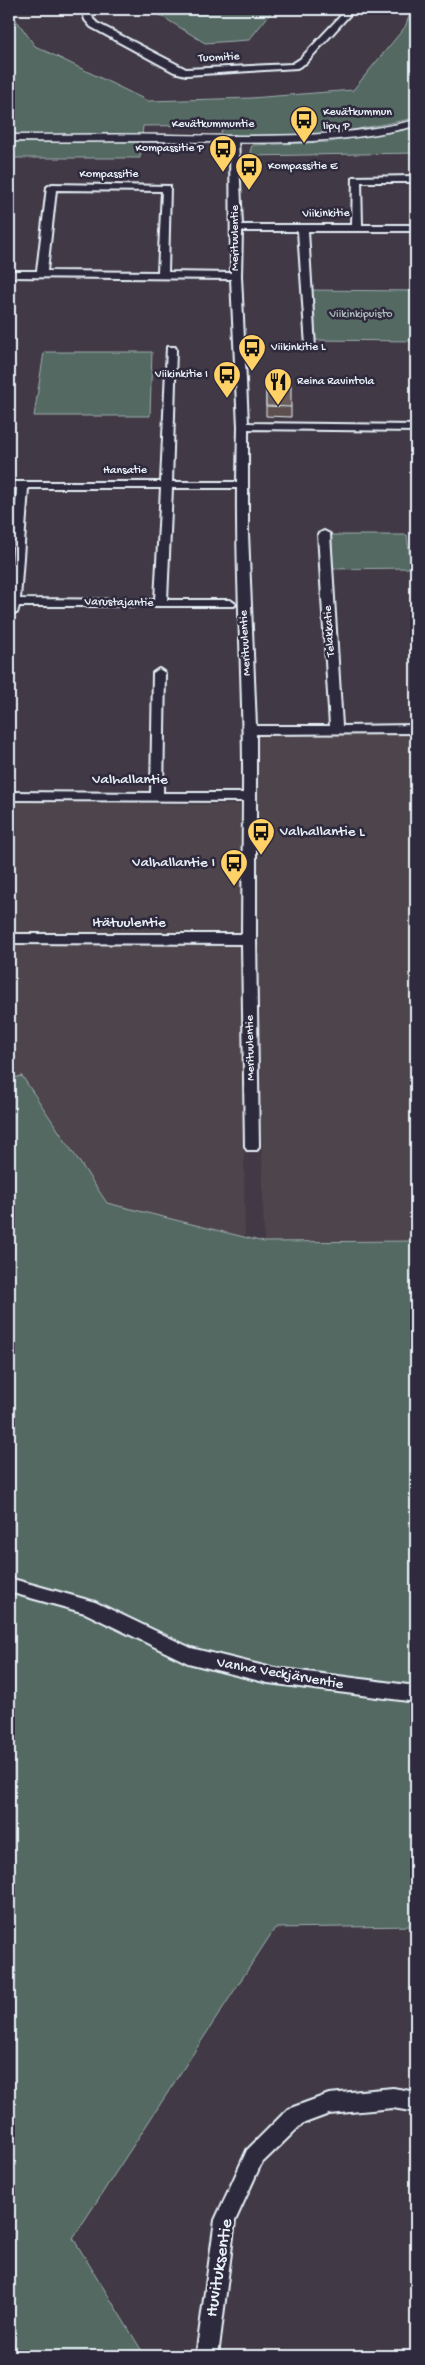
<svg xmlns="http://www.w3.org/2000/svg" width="425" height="2365" font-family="'Gochi Hand',sans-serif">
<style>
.built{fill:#4d444b}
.green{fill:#546963;stroke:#9eadae}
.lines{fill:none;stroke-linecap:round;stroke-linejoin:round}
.minor-casing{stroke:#e8f1f8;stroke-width:4}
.tertiary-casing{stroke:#e8f1f8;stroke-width:3}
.minor{fill:#2f2a3d;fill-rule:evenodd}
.tertiary{fill:#2f2a3d;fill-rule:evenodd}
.wall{fill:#5b4f4d;stroke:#e8f1f8}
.building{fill:#6a5c59;stroke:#e8f1f8}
.labels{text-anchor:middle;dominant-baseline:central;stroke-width:5;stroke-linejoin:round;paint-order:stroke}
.far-street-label{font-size:12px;fill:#e8f1f8;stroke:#2f2a3d}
.far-poi-label{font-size:12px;fill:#e8f1f8;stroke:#2f2a3d;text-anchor:start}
.far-park-label{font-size:12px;fill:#adbbbc;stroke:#2f2a3d}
.street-label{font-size:15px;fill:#e8f1f8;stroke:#2f2a3d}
.poi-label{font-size:15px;fill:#e8f1f8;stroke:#2f2a3d;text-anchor:start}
.near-street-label{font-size:18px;fill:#e8f1f8;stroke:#2f2a3d}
</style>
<rect width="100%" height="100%" fill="#413945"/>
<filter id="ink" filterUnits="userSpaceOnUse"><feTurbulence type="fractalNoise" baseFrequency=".02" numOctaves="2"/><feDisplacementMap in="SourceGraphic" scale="10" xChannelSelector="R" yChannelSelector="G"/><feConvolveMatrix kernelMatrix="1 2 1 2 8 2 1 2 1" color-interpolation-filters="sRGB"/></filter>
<g filter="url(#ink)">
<g class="built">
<polygon points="416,730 416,1241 264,1242 252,731"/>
<polygon points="9,802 240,805 245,1240 9,1238"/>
</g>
<g class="green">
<polygon points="9,9 14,9 15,18 35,46 148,101 251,98 353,90 405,27 412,9 416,9 416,118 322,136 221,136 222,125 143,126 140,158 9,158"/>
<polygon points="150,9 274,9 249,40 205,43"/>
<polygon points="416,127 416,153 249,156 252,145 330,142"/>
<polygon points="305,290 416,291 416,341 310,340"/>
<polygon points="44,352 152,352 150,416 34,416"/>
<polygon points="329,535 407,535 411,568 331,569"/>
<polygon points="22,1076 107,1203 264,1242 416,1241 416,1926 275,1928 73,2238 145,2356 9,2356 9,1079"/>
</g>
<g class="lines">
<defs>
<g id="minor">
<polygon points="82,9 90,9 93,19 97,23 186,69 292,64 300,59 347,9 355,9 306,63 297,68 186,75 174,72 91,27 85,20"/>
<path d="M 234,136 L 238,139 L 242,225 L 352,225 L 353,177 L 416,176 L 416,182 L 361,182 L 362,225 L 416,225 L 416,231 L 308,231 L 315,348 L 307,348 L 306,346 L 298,231 L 242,231 L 241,276 L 248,423 L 416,425 L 416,431 L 248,429 L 248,533 L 256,726 L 330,726 L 318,534 L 324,531 L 330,534 L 342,726 L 416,725 L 416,733 L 256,734 L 256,939 L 259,1146 L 257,1150 L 247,1150 L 245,1146 L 242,944 L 9,943 L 9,934 L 242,934 L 243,801 L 9,800 L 9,792 L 151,793 L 153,673 L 159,669 L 165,673 L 163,793 L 243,793 C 244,691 236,590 237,488 L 172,488 L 167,600 L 230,600 L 236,604 L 234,606 L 19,606 L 17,613 L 9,613 L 17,488 L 9,488 L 9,482 L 161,482 L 167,347 L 175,347 L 176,349 L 172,482 L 237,482 L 238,426 L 231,279 L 9,277 L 9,271 L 37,271 L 47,187 L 52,184 L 170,186 L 168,272 L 231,273 L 230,139 ZM 56,190 L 162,191 L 158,272 L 47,271 ZM 28,488 L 161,488 L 155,600 L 20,599 Z"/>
<polygon points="9,1578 95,1602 191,1648 268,1667 416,1686 416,1702 268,1683 188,1663 85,1613 9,1592"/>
<polygon points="393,2088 416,2092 416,2112 393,2108 329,2114 302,2124 261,2164 235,2221 218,2356 196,2356 215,2220 247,2150 288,2109 329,2094"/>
</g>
<path id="tertiary" d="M 416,120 L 416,126 C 331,147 244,143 156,141 C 107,141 58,142 9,141 L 9,135 C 62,135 116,134 169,135 C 252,136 335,140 416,120 Z"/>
</defs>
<use href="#minor" class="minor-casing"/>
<use href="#tertiary" class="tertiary-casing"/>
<use href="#minor" class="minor"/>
<use href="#tertiary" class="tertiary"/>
</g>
<polygon class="wall" points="266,385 291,407 291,417 266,416"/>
<polygon class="building" points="266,385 291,385 291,407 266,406"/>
</g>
<defs>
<symbol id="bus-pin" viewBox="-11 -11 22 30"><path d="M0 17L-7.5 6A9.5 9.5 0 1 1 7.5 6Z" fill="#ffd166" stroke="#2f2a3d"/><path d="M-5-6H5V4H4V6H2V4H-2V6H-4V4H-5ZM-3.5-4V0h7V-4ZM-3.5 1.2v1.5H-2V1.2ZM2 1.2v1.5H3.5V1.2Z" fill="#111"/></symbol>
<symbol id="restaurant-pin" viewBox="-11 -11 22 30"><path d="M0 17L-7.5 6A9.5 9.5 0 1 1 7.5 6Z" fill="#ffd166" stroke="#2f2a3d"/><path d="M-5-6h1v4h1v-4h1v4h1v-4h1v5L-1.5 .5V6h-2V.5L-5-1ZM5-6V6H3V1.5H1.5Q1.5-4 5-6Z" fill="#111"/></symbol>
</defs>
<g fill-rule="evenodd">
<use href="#bus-pin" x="288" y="104" width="32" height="43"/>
<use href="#bus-pin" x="207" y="133" width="32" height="43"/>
<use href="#bus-pin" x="233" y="151" width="32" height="43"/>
<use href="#bus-pin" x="236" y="332" width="32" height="43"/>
<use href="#bus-pin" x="211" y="359" width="32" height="43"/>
<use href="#restaurant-pin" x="262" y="366" width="32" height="43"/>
<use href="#bus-pin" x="245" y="816" width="32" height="43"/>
<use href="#bus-pin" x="218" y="847" width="32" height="43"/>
</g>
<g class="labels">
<g class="far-street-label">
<text transform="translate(219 58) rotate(-3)">Tuomitie</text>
<text x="213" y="125">Kevätkummuntie</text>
<text x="109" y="175">Kompassitie</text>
<text transform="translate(326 214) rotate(-1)">Viikinkitie</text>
<text transform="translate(236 238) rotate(-90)">Merituulentie</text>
<text x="125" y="471">Hansatie</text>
<text transform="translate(119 603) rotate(1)">Varustajantie</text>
<text transform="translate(330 631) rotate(-94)">Telakkatie</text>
<text transform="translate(246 643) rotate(-93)">Merituulentie</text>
<text transform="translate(251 1048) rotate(-91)">Merituulentie</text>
</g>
<g class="far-poi-label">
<text x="323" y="113">Kevätkummun<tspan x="323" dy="14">lipy P</tspan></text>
<text x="204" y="149" text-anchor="end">Kompassitie P</text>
<text x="268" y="167">Kompassitie E</text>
<text x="271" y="348">Viikinkitie L</text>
<text x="208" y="375" text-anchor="end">Viikinkitie I</text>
<text x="297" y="382">Reina Ravintola</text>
</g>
<g class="far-park-label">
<text x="361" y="315">Viikinkipuisto</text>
</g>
<g class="street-label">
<text x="130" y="780">Valhallantie</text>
<text x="129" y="923">Itätuulentie</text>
<text transform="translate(280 1674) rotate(10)">Vanha Veckjärventie</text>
</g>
<g class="poi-label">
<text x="280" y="832">Valhallantie L</text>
<text x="215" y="863" text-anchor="end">Valhallantie I</text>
</g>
<g class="near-street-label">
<text transform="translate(220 2268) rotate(-81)">Huvituksentie</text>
</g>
</g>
<rect width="425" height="2365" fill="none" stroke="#2f2a3d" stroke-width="30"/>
<rect x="15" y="15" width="395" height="2335" fill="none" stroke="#e8f1f8" stroke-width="2" filter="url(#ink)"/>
</svg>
